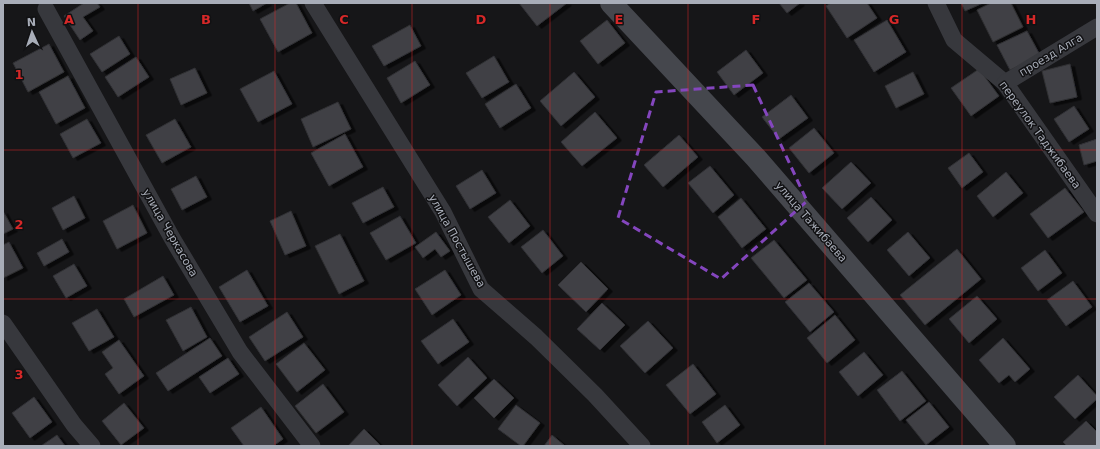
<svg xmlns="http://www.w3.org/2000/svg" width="1100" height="449" font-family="'DejaVu Sans',sans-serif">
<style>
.building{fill:#404145;stroke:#303034;filter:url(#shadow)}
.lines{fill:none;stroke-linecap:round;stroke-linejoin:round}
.street{stroke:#37383d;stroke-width:17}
.secondary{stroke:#45474d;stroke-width:22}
.marked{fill:none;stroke:#8446be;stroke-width:3;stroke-dasharray:8 5;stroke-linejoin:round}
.grid{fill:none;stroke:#d62828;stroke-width:1;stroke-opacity:0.55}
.labels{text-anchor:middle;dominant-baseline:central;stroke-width:3;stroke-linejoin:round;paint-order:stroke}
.street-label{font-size:11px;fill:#a8adb8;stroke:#111113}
.grid-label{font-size:13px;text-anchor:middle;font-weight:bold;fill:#d62828;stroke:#111113;stroke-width:3;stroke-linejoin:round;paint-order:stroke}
</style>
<defs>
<filter id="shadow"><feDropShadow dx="4.5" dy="2.5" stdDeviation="0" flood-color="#0009"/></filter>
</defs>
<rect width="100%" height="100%" fill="#161618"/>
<g class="building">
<polygon points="84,3 97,3 100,7 83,17 93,31 80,40 64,16"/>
<polygon points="249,3 267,3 253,11"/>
<polygon points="290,3 296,3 312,33 278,52 260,19"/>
<polygon points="519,3 567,3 537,26"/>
<polygon points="779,3 800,3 787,13"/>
<polygon points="831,3 867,3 877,18 847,38 826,6"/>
<polygon points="961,3 983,3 965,11"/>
<polygon points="991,3 1011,3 1023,27 993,42 977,10"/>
<polygon points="607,20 625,43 598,64 580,41"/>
<polygon points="887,20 906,52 874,72 854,40"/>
<polygon points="410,25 421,46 384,66 372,46"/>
<polygon points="1027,31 1040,55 1010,70 997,45"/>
<polygon points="119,36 130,54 102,72 90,54"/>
<polygon points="49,44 64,72 28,92 13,63"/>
<polygon points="746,50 763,73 734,95 717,72"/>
<polygon points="494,56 509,82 482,98 466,73"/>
<polygon points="136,57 149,77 118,97 105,77"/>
<polygon points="415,61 430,85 401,103 387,78"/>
<polygon points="1070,64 1077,97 1050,103 1042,71"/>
<polygon points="195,68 207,93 181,105 170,79"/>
<polygon points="979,69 999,96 971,116 951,88"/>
<polygon points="274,71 292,104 258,122 240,89"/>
<polygon points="574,72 595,97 561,126 540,101"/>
<polygon points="913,72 924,94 896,108 885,86"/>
<polygon points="68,76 85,108 56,124 39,92"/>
<polygon points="516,84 531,108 500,128 485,104"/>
<polygon points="791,95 808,118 779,139 762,117"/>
<polygon points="338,102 351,129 313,147 301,119"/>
<polygon points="1074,106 1089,129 1069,142 1054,119"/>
<polygon points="595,112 617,138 582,166 561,142"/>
<polygon points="87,119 101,143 73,158 60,134"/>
<polygon points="175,119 191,147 162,163 146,135"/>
<polygon points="814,128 834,153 809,173 789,148"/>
<polygon points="345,134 363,167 329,186 311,153"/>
<polygon points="679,135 698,157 663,187 644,165"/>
<polygon points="1097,139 1097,161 1084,165 1079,145"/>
<polygon points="969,153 983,172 962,188 948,168"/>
<polygon points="851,162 871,183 842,209 822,188"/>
<polygon points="710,166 734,195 713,213 688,183"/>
<polygon points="482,170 496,193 470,209 456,186"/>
<polygon points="1006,172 1023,193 993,217 977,196"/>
<polygon points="196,176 207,197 182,210 171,189"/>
<polygon points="383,187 394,207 363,223 352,203"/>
<polygon points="1065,188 1084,212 1048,238 1030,214"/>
<polygon points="74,196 85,218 63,230 52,208"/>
<polygon points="871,197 892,220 868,242 847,218"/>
<polygon points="741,198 766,229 742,248 718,217"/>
<polygon points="510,200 530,226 509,243 488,217"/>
<polygon points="133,205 147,233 117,249 103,221"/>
<polygon points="3,211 13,229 3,234"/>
<polygon points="291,211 306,246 285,255 270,221"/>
<polygon points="400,216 416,243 386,260 370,233"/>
<polygon points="543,230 563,256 542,273 521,247"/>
<polygon points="436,232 450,251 441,257 435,249 423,258 415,247"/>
<polygon points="908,232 930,258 909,276 887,250"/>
<polygon points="340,234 364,281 339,294 315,246"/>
<polygon points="62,239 69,252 44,266 37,253"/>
<polygon points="774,240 807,280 784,298 751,258"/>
<polygon points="9,242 23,268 3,278 3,245"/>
<polygon points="957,249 981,279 925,325 900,295"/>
<polygon points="1045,250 1062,273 1038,291 1021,268"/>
<polygon points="581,262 608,289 586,312 558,285"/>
<polygon points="74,264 87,286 66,298 53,276"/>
<polygon points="247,270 268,306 240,322 219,287"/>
<polygon points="445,270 461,295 432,315 415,289"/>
<polygon points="163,276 174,295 134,317 124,299"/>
<polygon points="1073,281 1092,307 1066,326 1047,300"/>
<polygon points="809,283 834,312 810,332 785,302"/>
<polygon points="977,296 997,319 969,343 949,319"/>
<polygon points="602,303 625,325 600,350 577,329"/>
<polygon points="191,307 207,337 183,351 166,320"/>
<polygon points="97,309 114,337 89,351 72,323"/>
<polygon points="287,312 303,337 265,361 249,337"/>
<polygon points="835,315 855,340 827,363 807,338"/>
<polygon points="453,319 469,342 438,364 421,341"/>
<polygon points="648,321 673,348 645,373 620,346"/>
<polygon points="210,338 222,356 168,391 156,373"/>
<polygon points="1003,338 1030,369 1015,382 1009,375 999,383 979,360"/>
<polygon points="119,340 144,376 119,394 105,374 113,368 102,352"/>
<polygon points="304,343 325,370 297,392 276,364"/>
<polygon points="864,352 883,375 858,396 839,372"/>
<polygon points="468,357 487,378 457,406 438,385"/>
<polygon points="228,358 239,374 210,393 199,377"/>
<polygon points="693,364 716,394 690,414 666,385"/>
<polygon points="902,371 926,401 900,421 877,390"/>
<polygon points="1078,375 1097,396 1097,399 1075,419 1054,397"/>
<polygon points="494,379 514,398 494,418 474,398"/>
<polygon points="323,384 344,412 316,433 295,406"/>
<polygon points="34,397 52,422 30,438 12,413"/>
<polygon points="929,402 949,427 926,445 906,420"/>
<polygon points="124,403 144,428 121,445 102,421"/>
<polygon points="516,405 540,423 523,446 521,446 498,429"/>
<polygon points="725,405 740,425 717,443 702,422"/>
<polygon points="261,407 283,439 273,446 244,446 231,428"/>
<polygon points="1086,421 1097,432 1097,446 1067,446 1063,442"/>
<polygon points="364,429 380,445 379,446 348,446"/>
<polygon points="57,435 65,446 41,446"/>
<polygon points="552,435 565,446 544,446"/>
</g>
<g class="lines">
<g class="street">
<polyline points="313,3 443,212 481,289 536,337 595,395 642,446"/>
<polyline points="936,3 954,40 1005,83 1097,214"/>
<polyline points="46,9 172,238 240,352 312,446"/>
<polyline points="1005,83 1097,27"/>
<polyline points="3,323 74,425 92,446"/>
</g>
<polyline class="secondary" points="611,3 756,158 1005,446"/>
</g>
<path class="marked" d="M 753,85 L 807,201 L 721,279 L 618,218 L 656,92 Z"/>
<path class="grid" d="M 138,3 L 138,446M 275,3 L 275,446M 412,3 L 412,446M 550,3 L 550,446M 688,3 L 688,446M 825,3 L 825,446M 962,3 L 962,446M 3,150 L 1097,150M 3,299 L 1097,299"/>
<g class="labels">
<g class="street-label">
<text transform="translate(1051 55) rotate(-31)">проезд Алга</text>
<text transform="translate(1040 135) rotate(54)">переулок Таджибаева</text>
<text transform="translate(811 222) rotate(49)">улица Тажибаева</text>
<text transform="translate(170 233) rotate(60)">улица Черкасова</text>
<text transform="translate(457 241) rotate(61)">улица Постышева</text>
</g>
</g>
<g class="grid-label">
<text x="69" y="24">A</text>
<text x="206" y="24">B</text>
<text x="344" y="24">C</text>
<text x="481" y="24">D</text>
<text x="619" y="24">E</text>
<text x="756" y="24">F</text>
<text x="894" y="24">G</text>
<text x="1031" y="24">H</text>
<text x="19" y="79">1</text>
<text x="19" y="229">2</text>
<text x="19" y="379">3</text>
</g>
<rect width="1100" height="449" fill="none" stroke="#a8adb8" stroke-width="8"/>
<g transform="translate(32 32) rotate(357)" stroke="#111113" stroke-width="3" paint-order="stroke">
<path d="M0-3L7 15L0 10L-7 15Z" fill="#a8adb8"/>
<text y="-6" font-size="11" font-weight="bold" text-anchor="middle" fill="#a8adb8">N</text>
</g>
</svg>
